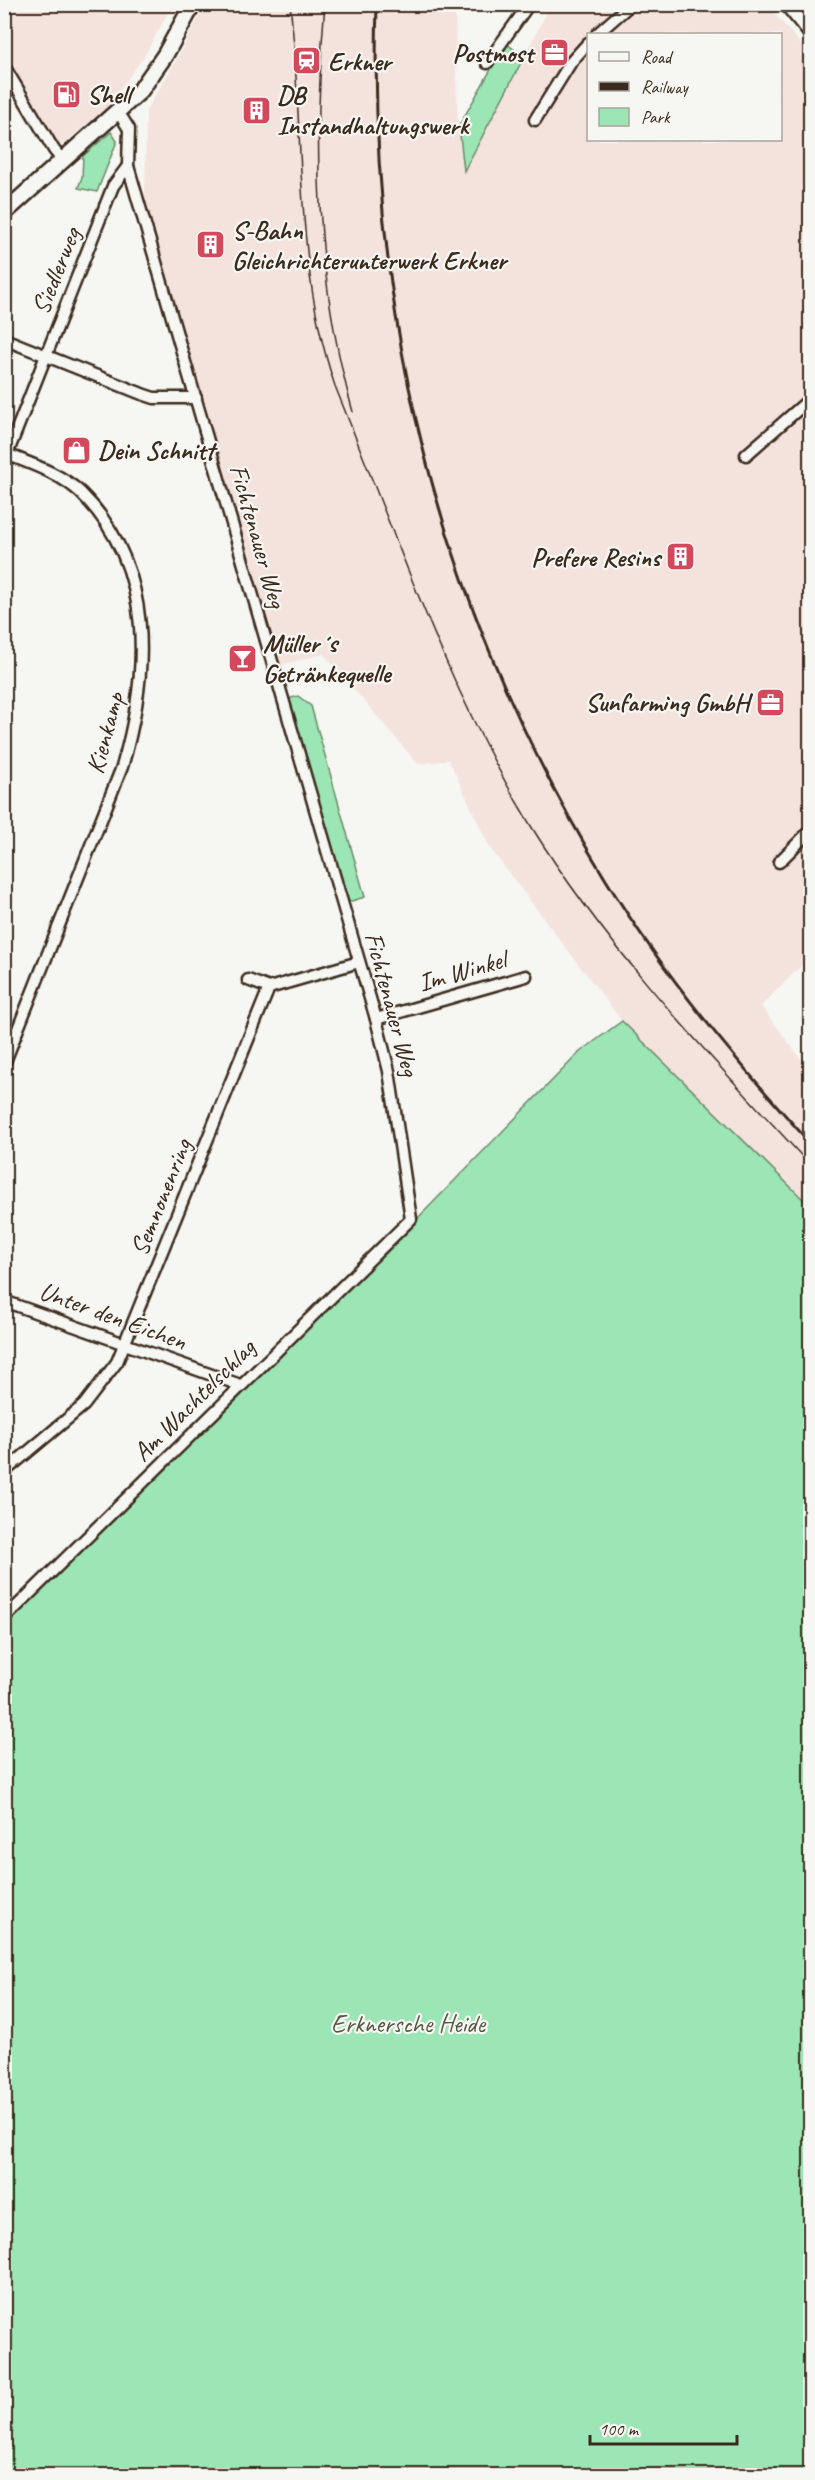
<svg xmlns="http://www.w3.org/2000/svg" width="815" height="2480" font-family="Caveat,sans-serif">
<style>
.built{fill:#f4e2dd;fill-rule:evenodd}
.green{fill:#9ce5b4;stroke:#6c8869;stroke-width:1.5}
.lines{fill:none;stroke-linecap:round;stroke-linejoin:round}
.street-casing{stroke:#3b2a1e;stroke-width:15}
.secondary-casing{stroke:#3b2a1e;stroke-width:20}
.street{stroke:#f6f6f2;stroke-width:10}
.secondary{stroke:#f6f6f2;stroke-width:15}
.tram{stroke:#3b2a1e;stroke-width:1.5}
.rail{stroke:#3b2a1e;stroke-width:3}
.labels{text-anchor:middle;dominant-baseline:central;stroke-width:4.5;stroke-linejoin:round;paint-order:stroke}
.poi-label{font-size:26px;font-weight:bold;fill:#3b2a1e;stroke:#f6f6f2;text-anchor:start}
.street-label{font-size:26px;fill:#3b2a1e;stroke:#f6f6f2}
.park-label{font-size:26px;fill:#535944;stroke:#f6f6f2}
</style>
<rect width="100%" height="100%" fill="#f6f6f2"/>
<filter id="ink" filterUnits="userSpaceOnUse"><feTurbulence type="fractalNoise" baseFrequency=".0167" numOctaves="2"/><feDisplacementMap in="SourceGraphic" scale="12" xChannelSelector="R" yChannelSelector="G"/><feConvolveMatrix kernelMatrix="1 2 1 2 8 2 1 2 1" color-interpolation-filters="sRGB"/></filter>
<g filter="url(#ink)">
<g class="built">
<polygon points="4,5 172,5 145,55 108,106 62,145 52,139 5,51"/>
<path d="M 205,5 L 455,5 L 457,111 L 464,170 L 551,5 L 767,5 L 810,55 L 810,957 L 761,1006 L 810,1071 L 810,1205 L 622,1021 L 490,848 L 449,760 L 418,764 L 324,654 L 276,666 L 145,214 L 146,111 L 174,64 ZM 588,34 L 780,34 L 780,140 L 588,140 Z"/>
</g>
<g class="green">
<polygon points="506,43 524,57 464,171 459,126"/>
<polygon points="111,132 117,141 97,192 78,188 82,177 83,156"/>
<polygon points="298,696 311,706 365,897 348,902 288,699"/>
<polygon points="622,1021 810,1206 810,2475 5,2476 5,1616 13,1616 417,1219 580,1052"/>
</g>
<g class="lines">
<defs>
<g id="street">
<polyline points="597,34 631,4"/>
<polyline points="487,63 529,4"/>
<polyline points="4,66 54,150 64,162"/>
<polyline points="535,120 571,62 588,43"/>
<polyline points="4,339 142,394 154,398 196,398"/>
<path d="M 4,453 C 31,464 60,473 81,493 C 156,567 149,675 122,767 L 4,1064"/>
<polyline points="746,455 810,399"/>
<polyline points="4,462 113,186 128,166"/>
<polyline points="779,862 810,831"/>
<polyline points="248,980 269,988"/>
<polyline points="376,1019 526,976"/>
<polyline points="4,1301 240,1385"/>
<polyline points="4,1472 84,1405 117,1362 269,988 359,962"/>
<polyline points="9,1614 411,1219 389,1071 376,1019 128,166 129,129 119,113"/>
</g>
<g id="secondary">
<polyline points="788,4 810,31"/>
<polyline points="4,213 140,91 165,55 193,4"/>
</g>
</defs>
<use href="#street" class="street-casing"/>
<use href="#secondary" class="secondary-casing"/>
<use href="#street" class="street"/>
<use href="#secondary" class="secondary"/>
<g class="tram">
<path d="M 290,4 C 305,133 293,261 335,386 C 394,531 449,693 531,826 C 609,952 711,1057 810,1165"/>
<path d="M 325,4 C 313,142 315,278 353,412"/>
</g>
<path class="rail" d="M 377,4 C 367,318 441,612 606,880 C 664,975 736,1061 810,1143"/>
</g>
</g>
<defs>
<symbol id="office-square" viewBox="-11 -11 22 22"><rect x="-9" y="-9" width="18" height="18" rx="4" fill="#d1495b" stroke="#f6f6f2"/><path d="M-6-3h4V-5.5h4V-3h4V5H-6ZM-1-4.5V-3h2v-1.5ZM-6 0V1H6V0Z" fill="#fff"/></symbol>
<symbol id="station-square" viewBox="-11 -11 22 22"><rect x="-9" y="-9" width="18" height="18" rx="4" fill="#d1495b" stroke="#f6f6f2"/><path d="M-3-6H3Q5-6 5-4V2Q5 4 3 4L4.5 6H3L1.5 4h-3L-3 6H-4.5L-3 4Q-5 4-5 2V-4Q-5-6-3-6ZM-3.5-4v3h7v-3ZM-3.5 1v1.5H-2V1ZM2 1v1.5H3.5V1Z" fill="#fff"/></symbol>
<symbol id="fuel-square" viewBox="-11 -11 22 22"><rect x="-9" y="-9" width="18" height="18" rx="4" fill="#d1495b" stroke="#f6f6f2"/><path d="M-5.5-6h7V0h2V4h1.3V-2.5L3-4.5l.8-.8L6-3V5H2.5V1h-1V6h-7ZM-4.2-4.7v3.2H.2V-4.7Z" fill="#fff"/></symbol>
<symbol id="building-square" viewBox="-11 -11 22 22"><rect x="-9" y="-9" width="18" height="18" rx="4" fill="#d1495b" stroke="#f6f6f2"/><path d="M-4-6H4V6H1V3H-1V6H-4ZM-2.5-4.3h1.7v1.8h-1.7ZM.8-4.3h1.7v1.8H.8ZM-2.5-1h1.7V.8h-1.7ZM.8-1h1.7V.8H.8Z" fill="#fff"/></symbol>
<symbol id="shop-square" viewBox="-11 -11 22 22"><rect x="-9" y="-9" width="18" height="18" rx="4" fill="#d1495b" stroke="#f6f6f2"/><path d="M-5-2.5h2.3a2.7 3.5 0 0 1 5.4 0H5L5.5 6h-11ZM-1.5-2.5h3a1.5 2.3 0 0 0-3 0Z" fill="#fff"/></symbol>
<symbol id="bar-square" viewBox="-11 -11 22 22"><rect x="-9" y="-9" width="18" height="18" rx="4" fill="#d1495b" stroke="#f6f6f2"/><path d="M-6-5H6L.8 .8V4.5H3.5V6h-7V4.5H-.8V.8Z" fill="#fff"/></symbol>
</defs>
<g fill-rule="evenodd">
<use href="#office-square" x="538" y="36" width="33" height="33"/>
<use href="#station-square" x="290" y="44" width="33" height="33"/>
<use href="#fuel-square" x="50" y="78" width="33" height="33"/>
<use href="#building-square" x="240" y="94" width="33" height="33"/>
<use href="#building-square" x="194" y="228" width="33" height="33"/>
<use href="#shop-square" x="60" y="434" width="33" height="33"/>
<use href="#building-square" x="664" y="540" width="33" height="33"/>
<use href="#bar-square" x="226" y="642" width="33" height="33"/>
<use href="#office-square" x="754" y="686" width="33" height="33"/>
</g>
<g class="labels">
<g class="poi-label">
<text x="533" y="53" text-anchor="end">Postmost</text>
<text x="328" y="61">Erkner</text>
<text x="87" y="94">Shell</text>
<text x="277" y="95">DB<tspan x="277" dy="30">Instandhaltungswerk</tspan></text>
<text x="232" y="230">S-Bahn<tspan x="232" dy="30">Gleichrichterunterwerk Erkner</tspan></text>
<text x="98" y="450">Dein Schnitt</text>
<text x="660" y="557" text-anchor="end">Prefere Resins</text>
<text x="263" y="643">Müller´s<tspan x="263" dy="30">Getränkequelle</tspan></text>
<text x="749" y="702" text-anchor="end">Sunfarming GmbH</text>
</g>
<g class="street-label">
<text transform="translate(56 271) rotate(-68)">Siedlerweg</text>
<text transform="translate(258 536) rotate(74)">Fichtenauer Weg</text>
<text transform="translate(105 733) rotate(-75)">Kienkamp</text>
<text transform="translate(462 971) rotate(-16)">Im Winkel</text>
<text transform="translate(392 1004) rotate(75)">Fichtenauer Weg</text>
<text transform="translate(161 1197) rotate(-68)">Semnonenring</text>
<text transform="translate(113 1316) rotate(20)">Unter den Eichen</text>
<text transform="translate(194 1400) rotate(-45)">Am Wachtelschlag</text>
</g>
<g class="park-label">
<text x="408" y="2023">Erknersche Heide</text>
</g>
</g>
<rect width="815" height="2480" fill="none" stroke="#f6f6f2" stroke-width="24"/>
<rect x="12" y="12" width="791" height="2456" fill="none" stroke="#3b2a1e" stroke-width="2" filter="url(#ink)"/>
<rect x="587" y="33" width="195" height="108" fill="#f6f6f2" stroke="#aba49d" stroke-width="1.5"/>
<rect x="599" y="52" width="30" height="9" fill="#f6f6f2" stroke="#aba49d" stroke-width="1.5"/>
<text x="641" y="63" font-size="18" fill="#3b2a1e">Road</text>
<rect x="599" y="82" width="30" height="9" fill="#3b2a1e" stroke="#aba49d" stroke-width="1.5"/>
<text x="641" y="93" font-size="18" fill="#3b2a1e">Railway</text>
<rect x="599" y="108" width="30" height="18" fill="#9ce5b4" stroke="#aba49d" stroke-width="1.5"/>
<text x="641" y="123" font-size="18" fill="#3b2a1e">Park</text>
<path d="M590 2435v9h147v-9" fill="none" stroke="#3b2a1e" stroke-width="3"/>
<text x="599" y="2435" font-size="18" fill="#3b2a1e" stroke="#f6f6f2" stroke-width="4.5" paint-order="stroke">100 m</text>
</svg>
